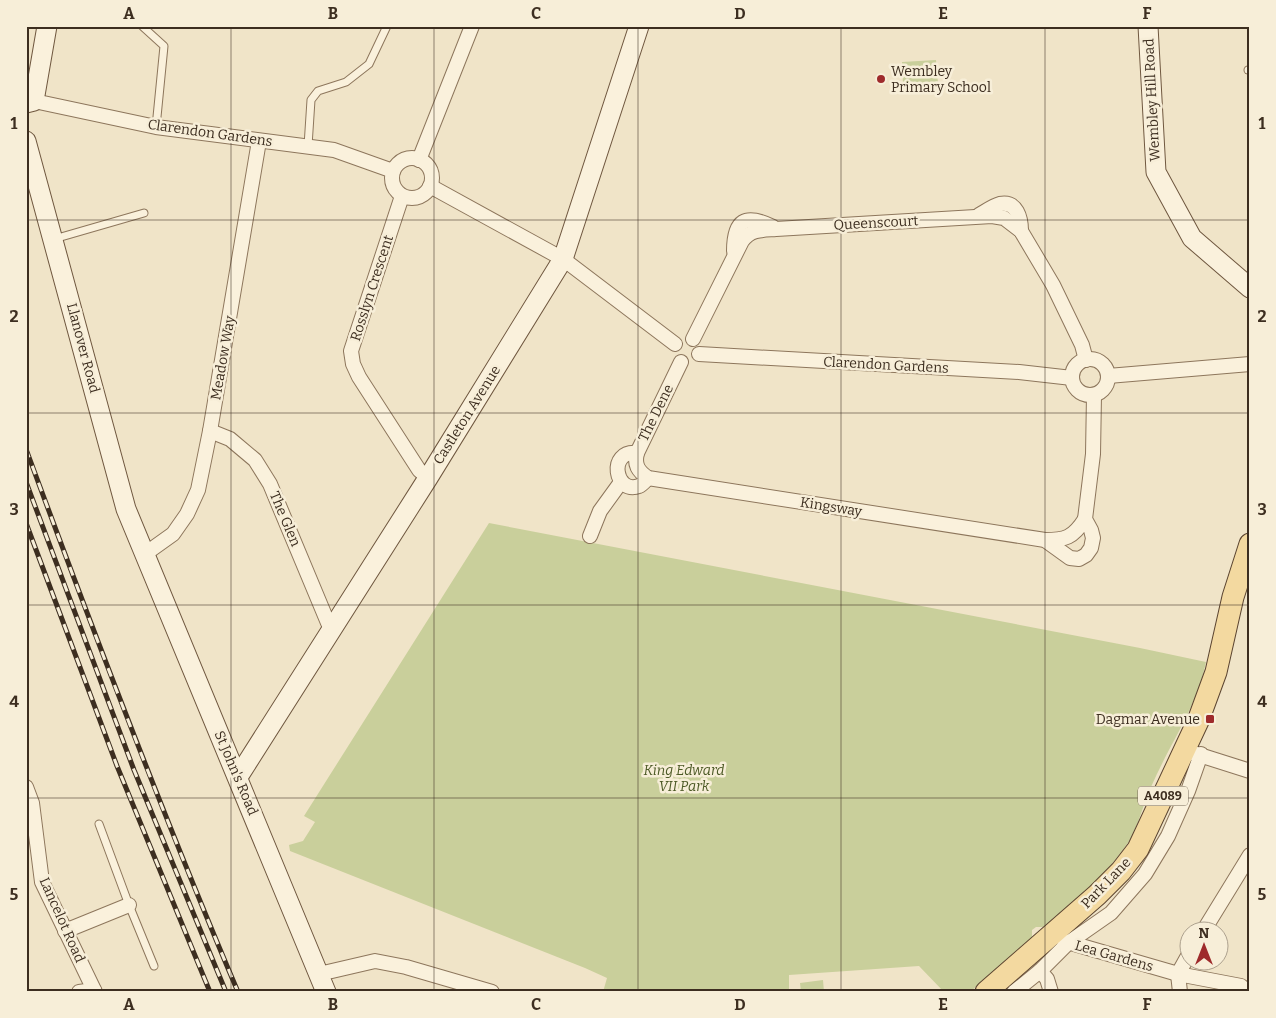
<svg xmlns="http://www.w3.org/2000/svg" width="1276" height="1018" font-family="Bitter,serif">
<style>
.green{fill:#c9cf9b}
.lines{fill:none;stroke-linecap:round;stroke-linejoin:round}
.lane-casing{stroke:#8d765c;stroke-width:9}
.street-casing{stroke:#8d765c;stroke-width:16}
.secondary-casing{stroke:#6f573f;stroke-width:21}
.primary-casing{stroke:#5b4430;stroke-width:23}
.lane{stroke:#faf1dc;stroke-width:7}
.street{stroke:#faf1dc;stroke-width:14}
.secondary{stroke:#faf1dc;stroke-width:19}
.primary{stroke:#f3d9a0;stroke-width:21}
.rail-casing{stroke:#3d2e20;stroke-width:5}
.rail{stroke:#f7eed8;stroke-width:3;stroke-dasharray:9;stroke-linecap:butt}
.grid{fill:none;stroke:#3d2e20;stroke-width:1;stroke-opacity:0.55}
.poi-dot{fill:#9e2a2b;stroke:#f7eed8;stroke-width:2}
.labels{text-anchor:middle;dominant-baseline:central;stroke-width:5;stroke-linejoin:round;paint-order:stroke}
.shield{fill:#f7eed8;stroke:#756857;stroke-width:1}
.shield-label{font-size:12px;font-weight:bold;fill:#3d2e20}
.poi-label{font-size:14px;fill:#3d2e20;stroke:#f7eed8;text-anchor:start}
.street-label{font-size:14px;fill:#3d2e20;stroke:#f7eed8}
.park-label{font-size:14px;font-style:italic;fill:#4d5a26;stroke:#f7eed8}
.neatline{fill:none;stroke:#3d2e20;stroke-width:2}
.grid-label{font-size:16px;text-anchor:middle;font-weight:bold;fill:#3d2e20}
</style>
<rect width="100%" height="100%" fill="#f0e4c8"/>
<g class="green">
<polygon points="936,60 938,83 903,85 902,62"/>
<path d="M 489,523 L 1140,648 L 1206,662 C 1197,707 1169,745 1151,787 C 1141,809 1138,831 1123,850 C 1102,879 1072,905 1043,927 L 1036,927 L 1032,930 L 1032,937 L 970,992 L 944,992 L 919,966 L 789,975 L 789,992 L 603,992 L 607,978 L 585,968 L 290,851 L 289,845 L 303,841 L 315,822 L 304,816 Z"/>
<polygon points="823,980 824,992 801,992 800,983"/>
</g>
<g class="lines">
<defs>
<g id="lane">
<polyline points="142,26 164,46 156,127"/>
<polyline points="1248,70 1250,70"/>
<polyline points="308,146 311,100 318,91 346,82 369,64 387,26"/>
<polyline points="54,239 144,213"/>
<polyline points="99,824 129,905 154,966"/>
</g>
<g id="street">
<polyline points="34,101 156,127 334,150 393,171"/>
<circle cx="412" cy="178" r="20"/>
<polyline points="419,160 472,26"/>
<polyline points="430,186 563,259 675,344"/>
<polyline points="402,196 351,351 353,364 359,377 419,470 428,478"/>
<path d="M 979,215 C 986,211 993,206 1000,204 C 1017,201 1021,218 1021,231"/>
<path d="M 734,251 C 734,220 745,213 773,227"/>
<path d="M 693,339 L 742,241 C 751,229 762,230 776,229 L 992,216 L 1004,218 L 1021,231 L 1053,285 L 1082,345 L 1086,360"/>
<polyline points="699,354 1019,372 1072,378"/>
<circle cx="1090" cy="377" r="18"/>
<path d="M 681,362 L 637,453 C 634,465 638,471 648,478 L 1045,540 L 1070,558 L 1079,559 L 1086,555 L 1091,548 L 1093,538 L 1091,530 L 1085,519 L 1093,454 L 1094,395"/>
<polyline points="1108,376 1250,364"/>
<polyline points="210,431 230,439 255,460 270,484 331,630"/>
<path d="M 637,453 C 607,450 615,495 639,486 C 642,485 646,480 648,478"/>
<polyline points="590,536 600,511 621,482"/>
<path d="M 1045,540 C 1065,540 1073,538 1085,519"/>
<polyline points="145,554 173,534 187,514 198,490 210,431 259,141"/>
<polyline points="1193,753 1250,771"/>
<polyline points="26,787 32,803 42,882 95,992"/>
<polyline points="1204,930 1250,855"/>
<polyline points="65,931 129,905"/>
<polyline points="1064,941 1178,974 1241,986 1248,992"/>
<polyline points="1040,971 1047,979 1051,992"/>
<polyline points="319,974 375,961 406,967 492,992"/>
<polyline points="79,992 94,990"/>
<polyline points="1014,992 1040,971 1068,943 1111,913 1145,874 1168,836 1188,791 1201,754"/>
<polyline points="1180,992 1178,974 1188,956"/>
</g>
<g id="secondary">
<polyline points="1148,26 1156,172 1192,238 1250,288"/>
<polyline points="26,103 34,101 47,26"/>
<polyline points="26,141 126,509 326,992"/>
<polyline points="238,777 428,478 563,259 639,26"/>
</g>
<polyline id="primary" points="986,992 1097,895 1121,871 1138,849 1198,721 1216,672 1233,597 1250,544"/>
</defs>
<use href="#lane" class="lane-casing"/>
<use href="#street" class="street-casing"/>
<use href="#secondary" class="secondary-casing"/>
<use href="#primary" class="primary-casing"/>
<use href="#lane" class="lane"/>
<use href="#street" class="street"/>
<use href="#secondary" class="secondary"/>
<use href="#primary" class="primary"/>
<defs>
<g id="rail">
<path d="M 26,449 C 93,631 162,813 238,992"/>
<polyline points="26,482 134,770 226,992"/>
<polyline points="26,523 117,766 210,992"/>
</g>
</defs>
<use href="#rail" class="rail-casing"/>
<use href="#rail" class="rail"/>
</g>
<path class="grid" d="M 231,26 L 231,992M 434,26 L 434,992M 638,26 L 638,992M 841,26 L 841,992M 1045,26 L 1045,992M 26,220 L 1250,220M 26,413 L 1250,413M 26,605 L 1250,605M 26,798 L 1250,798"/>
<g class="poi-dot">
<circle cx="881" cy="79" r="5"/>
<rect x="1205" y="714" width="10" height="10" rx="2.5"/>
</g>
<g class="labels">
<rect class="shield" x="1138" y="786.5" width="50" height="19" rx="4"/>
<g class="shield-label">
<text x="1163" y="796">A4089</text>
</g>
<g class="poi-label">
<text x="891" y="71">Wembley<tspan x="891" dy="16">Primary School</tspan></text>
<text x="1200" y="719" text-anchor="end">Dagmar Avenue</text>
</g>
<g class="street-label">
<text transform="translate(1152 100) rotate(-93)">Wembley Hill Road</text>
<text transform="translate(210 133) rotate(8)">Clarendon Gardens</text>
<text transform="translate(876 223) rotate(-3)">Queenscourt</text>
<text transform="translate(372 288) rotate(-72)">Rosslyn Crescent</text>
<text transform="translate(83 348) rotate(75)">Llanover Road</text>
<text transform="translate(223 358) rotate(-80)">Meadow Way</text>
<text transform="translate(886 365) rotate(3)">Clarendon Gardens</text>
<text transform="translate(656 413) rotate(-64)">The Dene</text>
<text transform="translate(467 415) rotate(-58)">Castleton Avenue</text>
<text transform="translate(831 507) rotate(9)">Kingsway</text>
<text transform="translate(285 519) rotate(67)">The Glen</text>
<text transform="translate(236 773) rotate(67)">St John's Road</text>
<text transform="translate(1106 883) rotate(-46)">Park Lane</text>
<text transform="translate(62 920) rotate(66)">Lancelot Road</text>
<text transform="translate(1114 956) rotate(16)">Lea Gardens</text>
</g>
<g class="park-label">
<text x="684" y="770">King Edward<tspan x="684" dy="16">VII Park</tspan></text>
</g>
</g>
<rect width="1276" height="1018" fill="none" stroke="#f7eed8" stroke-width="55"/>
<g transform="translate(1204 946)"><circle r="24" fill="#f7eed8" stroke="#ada18e"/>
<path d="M0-4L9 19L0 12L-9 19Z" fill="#9e2a2b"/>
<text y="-8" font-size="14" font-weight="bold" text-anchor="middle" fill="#3d2e20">N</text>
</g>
<rect x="28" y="28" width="1220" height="962" class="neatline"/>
<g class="grid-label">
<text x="129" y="19">A</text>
<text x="333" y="19">B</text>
<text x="536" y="19">C</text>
<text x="740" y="19">D</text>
<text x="943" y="19">E</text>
<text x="1147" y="19">F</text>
<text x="14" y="129">1</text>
<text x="1262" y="129">1</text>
<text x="14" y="322">2</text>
<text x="1262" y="322">2</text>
<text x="14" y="515">3</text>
<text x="1262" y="515">3</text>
<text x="14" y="707">4</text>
<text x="1262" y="707">4</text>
<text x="14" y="900">5</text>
<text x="1262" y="900">5</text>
<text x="129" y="1010">A</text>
<text x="333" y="1010">B</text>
<text x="536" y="1010">C</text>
<text x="740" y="1010">D</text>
<text x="943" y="1010">E</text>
<text x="1147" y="1010">F</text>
</g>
</svg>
